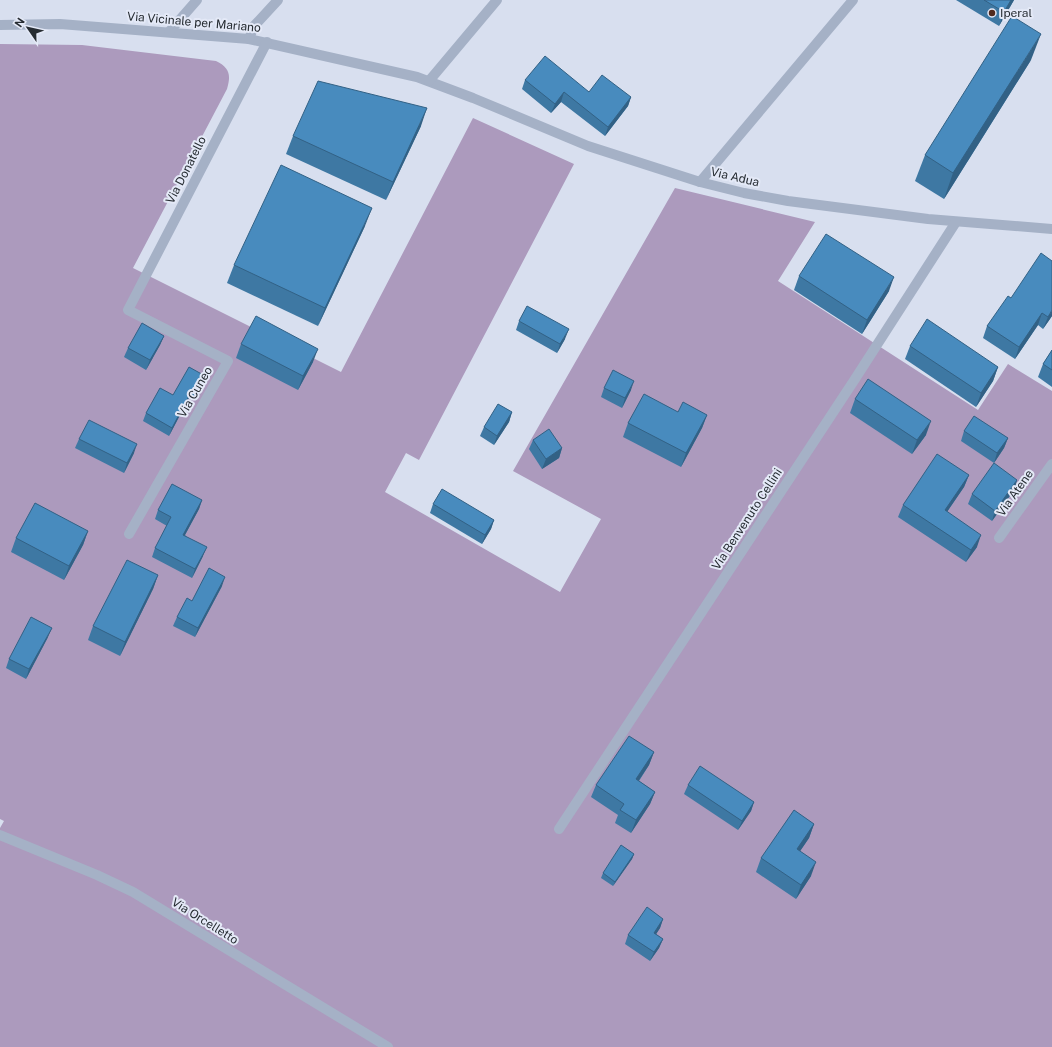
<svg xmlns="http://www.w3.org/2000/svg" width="1052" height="1047" font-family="'Public Sans',sans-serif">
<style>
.green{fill:#ac9abd}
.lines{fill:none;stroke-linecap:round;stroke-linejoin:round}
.minor{stroke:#a5b1c6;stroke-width:10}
.wall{fill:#3e78a3}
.shaded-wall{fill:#326185}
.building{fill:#488bbe;stroke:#326185}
.poi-dot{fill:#512b1f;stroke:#e4e9f7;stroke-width:1.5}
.labels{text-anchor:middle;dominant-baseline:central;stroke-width:4;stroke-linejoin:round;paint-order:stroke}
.poi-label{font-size:12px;fill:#262c32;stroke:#e4e9f7;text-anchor:start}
.street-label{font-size:12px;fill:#262c32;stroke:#e4e9f7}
</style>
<rect width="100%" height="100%" fill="#d8dfef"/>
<path class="green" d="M 0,44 L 82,45 L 216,61 C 230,68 231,75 227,89 L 133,268 L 341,372 L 473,118 L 574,164 L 419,460 L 406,453 L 385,492 L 560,592 L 601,519 L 513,471 L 675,188 L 815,222 L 778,281 L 978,410 L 1008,364 L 1052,391 L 1052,1047 L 0,1047 L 0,828 L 4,821 L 0,819 Z"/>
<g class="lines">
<g class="minor">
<polyline points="0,25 60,24 249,39 417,77 473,98 588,146 700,182 744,193 788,201 928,219 1052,229"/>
<polyline points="169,32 197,0"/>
<polyline points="249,39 254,26 278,0"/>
<polyline points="429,81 497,0"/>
<polyline points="700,182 853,0"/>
<polyline points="129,534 228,361 128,310 267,42"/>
<polyline points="999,538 1052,464"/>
<polyline points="559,829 855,379 956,222"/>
<polyline points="0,835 97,875 133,892 388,1047"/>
</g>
</g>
<g class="wall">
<polygon points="956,0 1014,0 999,26"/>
<polygon points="1031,60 944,199 915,181 925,155"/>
<polygon points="525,80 589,92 631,97 628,106 605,136 561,102 551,113 522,89"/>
<polygon points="421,126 386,200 286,154 293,136"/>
<polygon points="365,226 318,326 227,283 234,265"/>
<polygon points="799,276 889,291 862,334 794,290"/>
<polygon points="1011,298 1052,316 1043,329 1038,325 1015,359 983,338 987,326"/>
<polygon points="519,321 565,339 557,353 516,330"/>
<polygon points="164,336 160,345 146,370 124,357 128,348"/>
<polygon points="241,344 313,362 298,390 236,358"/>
<polygon points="910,346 998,367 993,381 976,407 905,359"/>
<polygon points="1052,350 1052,387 1038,377 1043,364"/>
<polygon points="207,377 204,385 196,399 190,396 169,436 143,421 146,413"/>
<polygon points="604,388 631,390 622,408 601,397"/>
<polygon points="855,399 926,435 912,454 850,413"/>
<polygon points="512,412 509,422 494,445 480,436 484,427"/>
<polygon points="678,412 707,415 702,428 681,467 623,437 628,423"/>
<polygon points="964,431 1008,438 1004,448 994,463 961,441"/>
<polygon points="79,439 134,453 124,473 75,448"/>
<polygon points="533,440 562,448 559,458 542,469 529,449"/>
<polygon points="969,475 964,487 947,512 977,547 966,562 898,517 903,505"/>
<polygon points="1017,480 1014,490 992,521 968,504 972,494"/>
<polygon points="202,500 199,509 185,535 203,556 192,578 152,557 155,548 167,526 155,519 158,510"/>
<polygon points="433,504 494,520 491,529 482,544 430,513"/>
<polygon points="88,531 83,545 64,580 11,552 16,538"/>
<polygon points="158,575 153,589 120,656 88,640 93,626"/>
<polygon points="222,586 195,637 173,626 177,617 192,601"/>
<polygon points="48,637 26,679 6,668 9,659"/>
<polygon points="654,752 649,765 639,781 655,792 650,804 631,833 615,823 618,815 591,797 596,785"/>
<polygon points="688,785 754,802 751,811 738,830 684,794"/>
<polygon points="814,824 809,838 800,851 811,876 796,899 756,872 761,858"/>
<polygon points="634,854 632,859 613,886 601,878 603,873"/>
<polygon points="663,919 660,928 656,934 663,939 659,948 650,961 625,944 628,935"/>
</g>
<g class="shaded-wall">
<polygon points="1011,0 1014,0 999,26 1004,12"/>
<polygon points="1041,34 1031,60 944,199 953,173"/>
<polygon points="564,92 561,102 551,113 555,104"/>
<polygon points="631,97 628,106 605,136 608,127"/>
<polygon points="427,108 421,126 386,200 393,182"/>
<polygon points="372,208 365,226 318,326 325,308"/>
<polygon points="894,277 889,291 862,334 867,320"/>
<polygon points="1052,310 1052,316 1043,329 1048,317"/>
<polygon points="1042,313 1038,325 1015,359 1019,347"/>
<polygon points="569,329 565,339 557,353 560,344"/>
<polygon points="164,336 160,345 146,370 150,360"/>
<polygon points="318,349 313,362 298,390 303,376"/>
<polygon points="998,367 993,381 976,407 981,393"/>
<polygon points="207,377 204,385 196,399 199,391"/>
<polygon points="634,381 631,390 622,408 625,398"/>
<polygon points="193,388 190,396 169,436 172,428"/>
<polygon points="512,412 509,422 494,445 497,436"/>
<polygon points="707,415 702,428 681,467 686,453"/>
<polygon points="931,421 926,435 912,454 917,440"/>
<polygon points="1008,438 1004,448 994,463 997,453"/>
<polygon points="137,444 134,453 124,473 127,463"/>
<polygon points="562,448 559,458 542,469 546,459"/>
<polygon points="969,475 964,487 940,522 945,510"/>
<polygon points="1017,480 1014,490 992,521 995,511"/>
<polygon points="202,500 199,509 180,544 183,535"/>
<polygon points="494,520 491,529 482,544 485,535"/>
<polygon points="88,531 83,545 64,580 69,566"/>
<polygon points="981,535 977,547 966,562 971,550"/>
<polygon points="207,547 203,556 192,578 195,569"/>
<polygon points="158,575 153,589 120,656 125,642"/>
<polygon points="225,577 222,586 195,637 198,628"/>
<polygon points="52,628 48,637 26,679 29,669"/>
<polygon points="654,752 649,765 631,792 636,779"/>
<polygon points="655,792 650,804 631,833 636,820"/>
<polygon points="754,802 751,811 738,830 742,821"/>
<polygon points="814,824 809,838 792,863 797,849"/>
<polygon points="634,854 632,859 613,886 615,882"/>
<polygon points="816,862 811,876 796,899 801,885"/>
<polygon points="663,919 660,928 651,942 654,933"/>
<polygon points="663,939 659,948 650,961 654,952"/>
</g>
<g class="building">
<polygon points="984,0 1011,0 1004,12"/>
<polygon points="1012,16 1041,34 953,173 925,155"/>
<polygon points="545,56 589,92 602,75 631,97 608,127 564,92 555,104 525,80"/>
<polygon points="318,81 427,108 393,182 293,136"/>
<polygon points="281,165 372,208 325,308 234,265"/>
<polygon points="826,234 894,277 867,320 799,276"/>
<polygon points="1041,253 1052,261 1052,310 1048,317 1042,313 1019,347 987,326 1008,296 1011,298"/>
<polygon points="527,306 569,329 560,344 519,321"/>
<polygon points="256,316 318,349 303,376 241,344"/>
<polygon points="927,319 998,367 981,393 910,346"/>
<polygon points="142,323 164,336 150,360 128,348"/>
<polygon points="1052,350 1052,370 1043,364"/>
<polygon points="189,367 207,377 199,391 193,388 172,428 146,413 160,388 173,395"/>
<polygon points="613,370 634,381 625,398 604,388"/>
<polygon points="868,379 931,421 917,440 855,399"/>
<polygon points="644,394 678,412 683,402 707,415 686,453 628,423"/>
<polygon points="498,404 512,412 497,436 484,427"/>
<polygon points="974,416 1008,438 997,453 964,431"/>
<polygon points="89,420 137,444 127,463 79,439"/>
<polygon points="549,429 562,448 546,459 533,440"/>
<polygon points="937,454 969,475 945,510 981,535 971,550 903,505"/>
<polygon points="994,463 1017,480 995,511 972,494"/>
<polygon points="172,484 202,500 183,535 207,547 195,569 155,548 171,517 158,510"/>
<polygon points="442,489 494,520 485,535 433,504"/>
<polygon points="35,503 88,531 69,566 16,538"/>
<polygon points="127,560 158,575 125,642 93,626"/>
<polygon points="209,568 225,577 198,628 177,617 187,598 192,601"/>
<polygon points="31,617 52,628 29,669 9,659"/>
<polygon points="629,736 654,752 636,779 655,792 636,820 620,810 624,804 596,785"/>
<polygon points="700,766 754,802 742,821 688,785"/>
<polygon points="794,810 814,824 797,849 816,862 801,885 761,858"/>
<polygon points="621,845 634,854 615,882 603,873"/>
<polygon points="647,907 663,919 654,933 663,939 654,952 628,935"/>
</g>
<circle class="poi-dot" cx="992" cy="13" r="4"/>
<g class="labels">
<g class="poi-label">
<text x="1000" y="13">Iperal</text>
</g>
<g class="street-label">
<text transform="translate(194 22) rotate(5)">Via Vicinale per Mariano</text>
<text transform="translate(186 170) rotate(-63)">Via Donatello</text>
<text transform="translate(735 177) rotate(13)">Via Adua</text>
<text transform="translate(195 392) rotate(-60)">Via Cuneo</text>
<text transform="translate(1015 493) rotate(-55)">Via Atene</text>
<text transform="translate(747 519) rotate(-57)">Via Benvenuto Cellini</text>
<text transform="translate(205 921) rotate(32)">Via Orcelletto</text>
</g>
</g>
<g transform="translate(28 28) rotate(304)" stroke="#e4e9f7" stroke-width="3" paint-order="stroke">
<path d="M0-3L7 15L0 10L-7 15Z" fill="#262c32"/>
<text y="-6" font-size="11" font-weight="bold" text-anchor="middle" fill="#262c32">N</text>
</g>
</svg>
